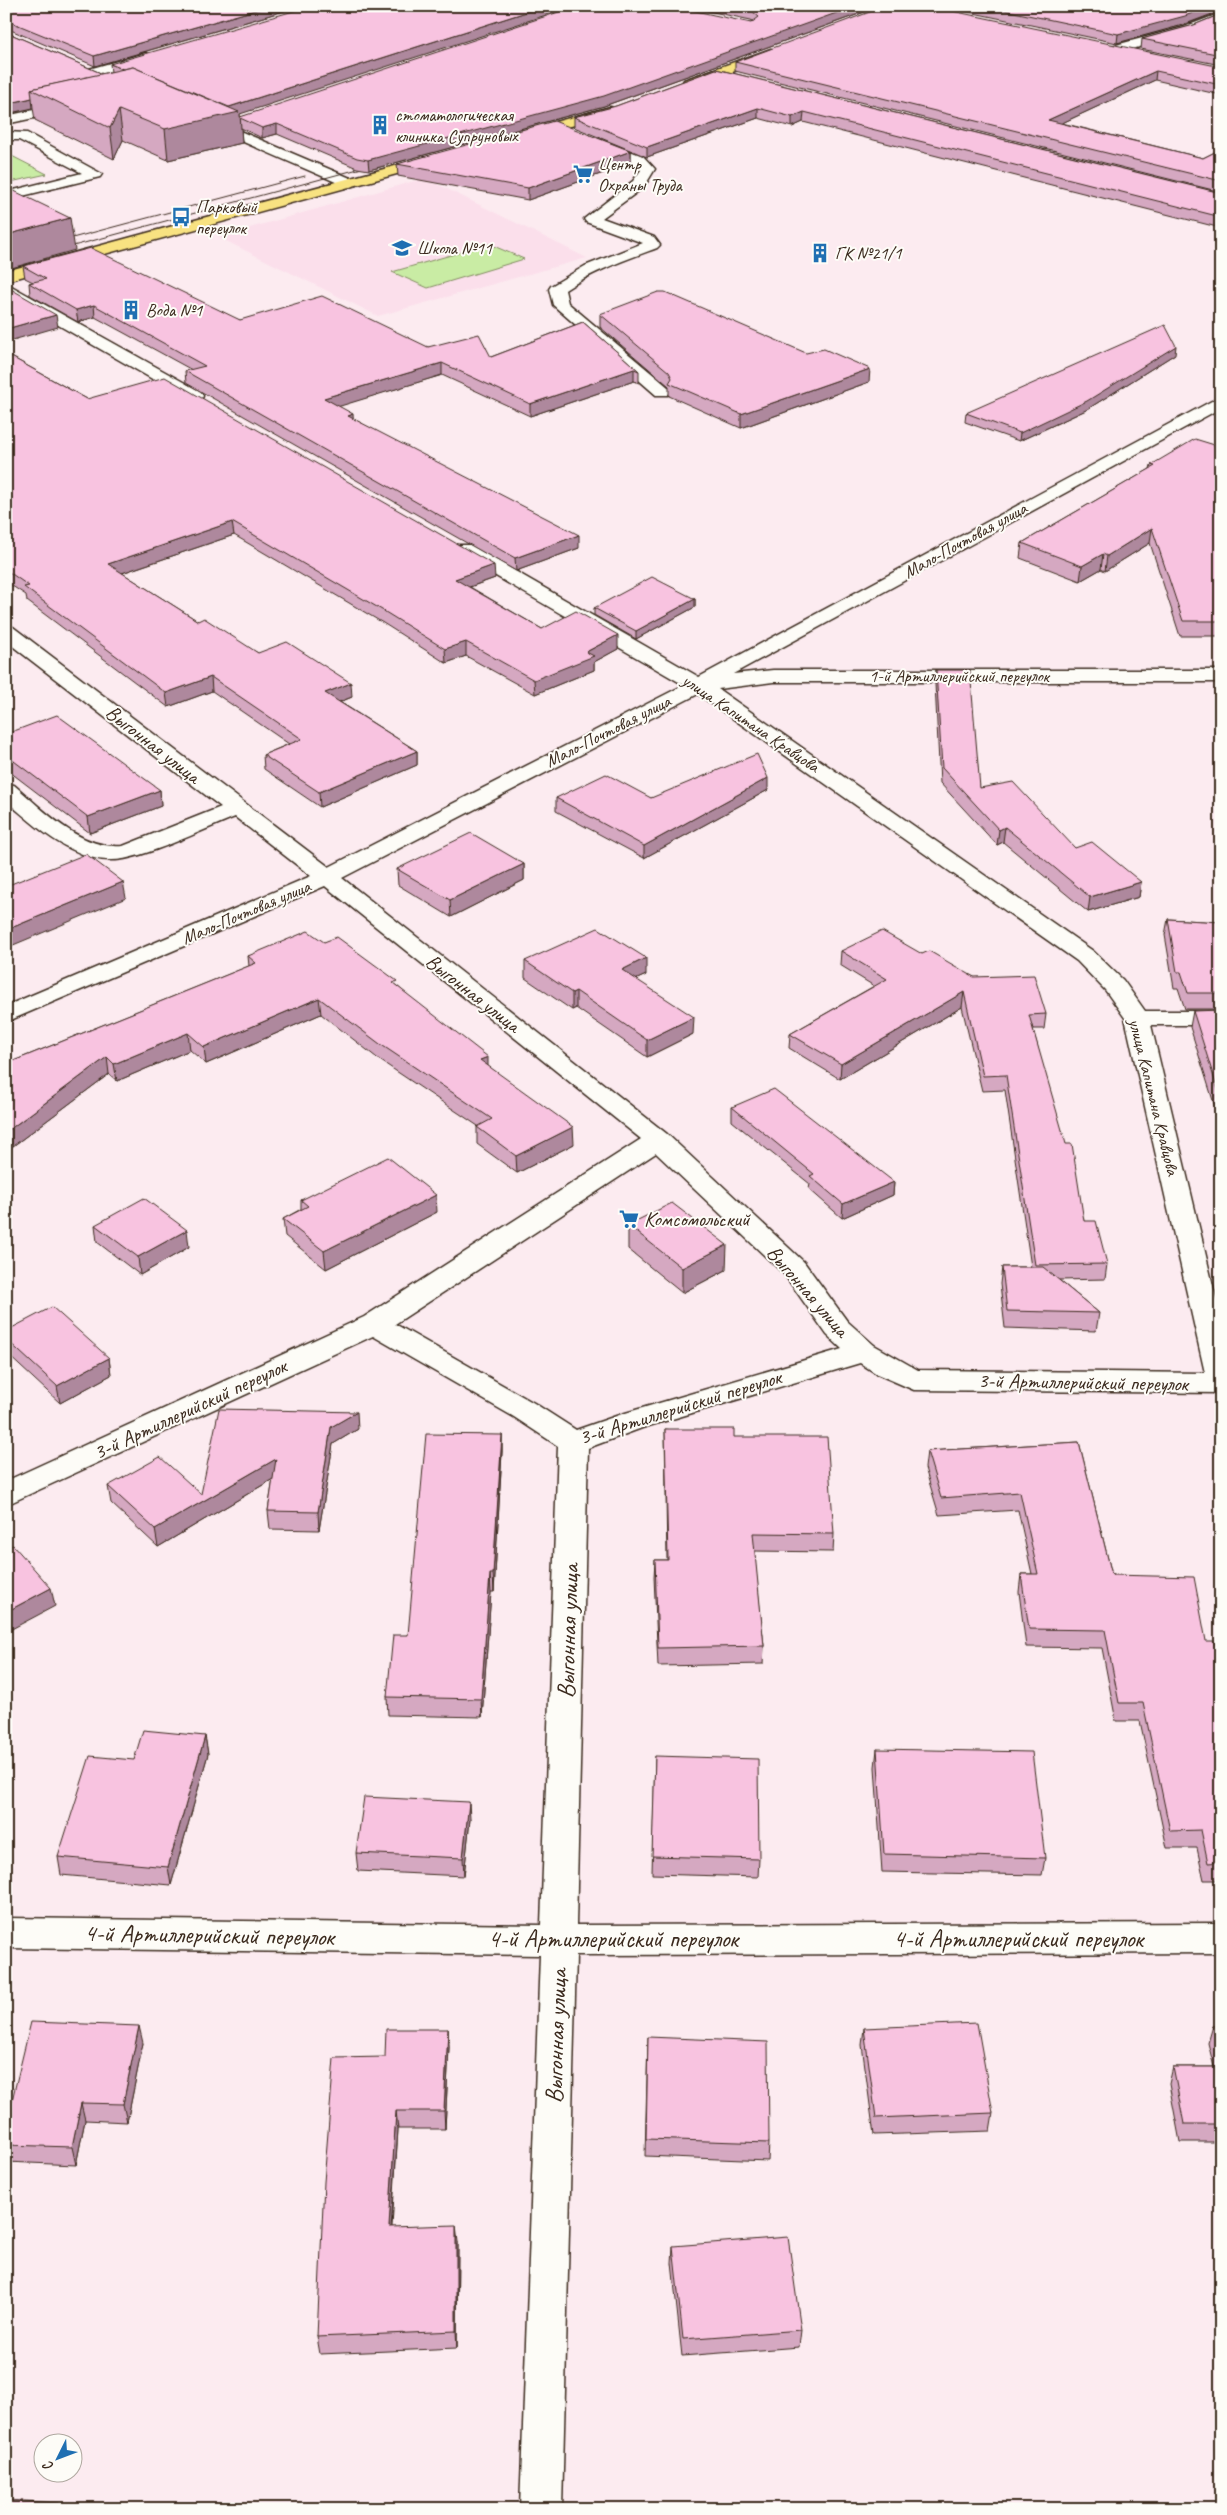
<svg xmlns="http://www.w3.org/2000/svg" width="1227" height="2515" font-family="Caveat,sans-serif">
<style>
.built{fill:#fbdfeb}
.green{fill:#c9eca4;stroke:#828b61}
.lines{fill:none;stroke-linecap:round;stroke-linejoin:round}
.minor-casing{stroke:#3b2a1e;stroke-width:3}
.major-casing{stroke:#3b2a1e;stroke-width:3}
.minor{fill:#fdfcf7;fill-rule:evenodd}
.major{fill:#f8e281;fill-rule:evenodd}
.tram{stroke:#3b2a1e;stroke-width:1}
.wall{fill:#d5a8c1;stroke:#3b2a1e}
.shaded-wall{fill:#ae889d;stroke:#3b2a1e}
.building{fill:#f8c3e0;stroke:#3b2a1e}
.labels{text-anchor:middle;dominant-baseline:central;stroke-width:4;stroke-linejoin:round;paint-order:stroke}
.far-poi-label{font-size:18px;fill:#3b2a1e;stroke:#fdfcf7;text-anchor:start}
.far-street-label{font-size:18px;fill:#3b2a1e;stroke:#fdfcf7}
.street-label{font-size:21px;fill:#3b2a1e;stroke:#fdfcf7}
.poi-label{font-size:21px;fill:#3b2a1e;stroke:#fdfcf7;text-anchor:start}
.near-street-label{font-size:25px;fill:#3b2a1e;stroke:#fdfcf7}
</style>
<rect width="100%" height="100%" fill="#fcebf0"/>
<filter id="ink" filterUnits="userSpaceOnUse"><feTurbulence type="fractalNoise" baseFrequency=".02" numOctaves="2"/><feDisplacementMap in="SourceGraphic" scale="10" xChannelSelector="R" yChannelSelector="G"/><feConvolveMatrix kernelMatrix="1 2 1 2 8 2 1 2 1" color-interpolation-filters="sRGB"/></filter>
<g filter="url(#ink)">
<polygon class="built" points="425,178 587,258 378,316 218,237"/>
<g class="green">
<polygon points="6,153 47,174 6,183"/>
<polygon points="489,244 524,259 428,288 392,272"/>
</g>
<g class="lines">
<defs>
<g id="minor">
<polygon points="1221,13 1221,21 1192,33 1117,53 1111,49 1112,46 1184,27"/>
<polygon points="146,53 152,57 151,60 94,76 87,72 89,69"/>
<polygon points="71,102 78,106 76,109 6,124 6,116"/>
<polygon points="207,117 355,180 357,183 350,187 345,186 202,124 200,121 202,118"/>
<polygon points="6,132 27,133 102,174 100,177 6,200 6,192 82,173 19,140 6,140"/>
<path d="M 595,138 L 643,156 L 655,169 L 644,187 L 602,218 L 654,237 L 660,245 L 657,248 C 625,260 593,271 565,290 L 568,303 L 668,387 L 670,391 L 668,395 L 656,395 L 553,305 L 549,289 L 551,286 L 585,266 L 643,243 L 586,222 L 584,219 L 633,181 L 641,170 L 633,162 L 590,145 L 588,142 L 590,139 Z"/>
<polygon points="6,283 201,392 203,396 201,400 189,400 6,295"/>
<path d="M 1221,396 L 1221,408 L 733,674 L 773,670 L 1221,670 L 1221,682 L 773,682 L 718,689 L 1093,951 L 1123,980 L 1145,1011 L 1221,1011 L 1221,1025 L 1151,1025 L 1221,1319 L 1221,1393 L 914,1390 L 877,1374 L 860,1363 L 642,1428 L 588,1448 L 576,1925 L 1221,1923 L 1221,1953 L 576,1955 L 562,2509 L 520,2509 L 540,1955 L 6,1948 L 6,1918 L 541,1925 L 558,1446 L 514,1417 L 373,1336 L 6,1505 L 6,1481 L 364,1317 L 641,1139 L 325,886 L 6,1022 L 6,1006 L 311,876 L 235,817 C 204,829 142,860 112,860 C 98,861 83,855 71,849 C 47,838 27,818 6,801 L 6,784 L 14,785 C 45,811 80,850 123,846 L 221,807 L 6,641 L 6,625 L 13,627 L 329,867 L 684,685 L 456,553 L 454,549 L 456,545 L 470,545 L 699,677 ZM 698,694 L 1077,961 L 1105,990 L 1125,1018 L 1205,1373 L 918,1370 L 874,1345 L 847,1321 L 804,1262 L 667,1134 L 342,878 ZM 656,1153 L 784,1274 L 827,1335 L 842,1349 L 622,1414 L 576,1430 L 534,1403 L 395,1324 Z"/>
</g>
<g id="major">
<polygon points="771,49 777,53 776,56 694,86 684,86 682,83 684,80"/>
<polygon points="610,107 615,108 617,111 615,114 527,138 520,134 522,131"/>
<polygon points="432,156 437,157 439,160 437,163 6,281 6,271"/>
</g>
</defs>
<use href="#minor" class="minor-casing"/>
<use href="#major" class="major-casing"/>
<use href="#minor" class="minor"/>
<use href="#major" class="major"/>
<g class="tram">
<polyline points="61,241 305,176"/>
<polyline points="62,249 373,165"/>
</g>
</g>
<g class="wall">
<polygon points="18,6 301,6 95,66 6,28 6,10"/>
<polygon points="684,6 881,6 604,106 369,170 357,168 277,134 262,138 241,128 242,143 168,160 123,140 114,159 35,120 33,108 6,114 6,32 103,74 111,72 110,64 240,114 240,117 751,23 753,21 751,20"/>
<polygon points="940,6 1221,6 1221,12 1183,25 1117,43"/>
<polygon points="1221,14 1221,65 1141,49 1142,39 1194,25"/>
<polygon points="735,62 1221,67 1221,95 1155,80 1062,123 1203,158 1221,149 1221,192 735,71"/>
<polygon points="716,69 1221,193 1221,228 803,122 792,127 758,118 647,157 574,127 574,117 616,106"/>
<polygon points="631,151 631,163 528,200 398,176 397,164"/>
<polygon points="23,266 240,320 428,347 491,357 583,322 639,371 639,383 634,381 530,416 442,375 338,406 354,419 579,548 516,571 186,383 185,371 192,370 95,317 78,322 30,295 29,283 33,282 25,278"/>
<polygon points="600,314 869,382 741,428 669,396 669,386 600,327"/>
<polygon points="6,354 87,399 495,578 470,587 542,629 618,649 594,662 594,670 535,694 466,656 446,663 383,623 234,535 122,573 198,621 258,653 352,697 340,702 417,751 417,765 320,807 264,769 263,755 289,744 212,691 168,707 27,601 26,595 6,582"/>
<polygon points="1175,354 1086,410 1019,441 965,422 966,413"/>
<polygon points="1221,447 1221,636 1180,636 1150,543 1105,571 1101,569 1080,581 1020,558 1022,543 1150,469 1151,465"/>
<polygon points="695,599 695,607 636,639 594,615 594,608"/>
<polygon points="936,670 980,788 1075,848 1141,882 1139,897 1088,912 1003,842 997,845 940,783 935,684"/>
<polygon points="6,734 160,790 161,806 90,833 6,769"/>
<polygon points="768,790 644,858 556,811 556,798 651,798"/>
<polygon points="524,864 524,880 451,917 398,885 397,869"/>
<polygon points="1168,919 1221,922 1221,1009 1185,1009 1178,988 1174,988 1165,935"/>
<polygon points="324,942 397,986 488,1066 574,1144 517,1173 477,1144 477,1127 478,1126 381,1061 321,1014 206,1064 190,1050 117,1081 109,1074 9,1149 6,1147 6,1064 249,966 248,956"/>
<polygon points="841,951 922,954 974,977 1046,1014 1044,1029 1033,1029 1084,1221 1107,1264 1105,1279 1059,1280 1099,1313 1096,1331 1005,1328 1000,1284 1002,1267 1031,1267 1005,1090 982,1091 962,1007 840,1079 789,1048 790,1034 874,986 840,965"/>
<polygon points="525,961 646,975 637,979 693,1034 647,1057 576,1008 572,1010 525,978"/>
<polygon points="1221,1010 1221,1126 1190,1027 1193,1011"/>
<polygon points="732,1107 894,1182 893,1195 842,1218 809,1189 810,1184 732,1121"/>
<polygon points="301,1200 437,1212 326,1269 285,1236 283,1219 301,1209"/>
<polygon points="95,1225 189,1247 140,1275 97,1242"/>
<polygon points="628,1225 726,1270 682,1293 628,1249"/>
<polygon points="6,1331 109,1358 111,1375 60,1403 6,1353"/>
<polygon points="358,1429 333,1444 319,1530 270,1529 268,1511 273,1479 158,1547 111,1503 108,1486 201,1494"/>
<polygon points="665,1429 734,1437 834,1534 833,1552 754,1551 764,1646 763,1664 658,1666 654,1577 655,1560 667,1560"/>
<polygon points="502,1435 502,1452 494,1592 491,1592 482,1717 388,1715 387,1697 408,1635"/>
<polygon points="1079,1442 1112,1575 1206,1641 1221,1672 1221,1880 1204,1880 1197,1848 1167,1848 1140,1721 1116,1721 1102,1648 1026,1647 1019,1592 1021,1574 1032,1574 1018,1510 939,1515 925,1468 927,1451"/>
<polygon points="205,1736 208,1754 171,1885 61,1875 58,1857 134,1760"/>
<polygon points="877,1749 1045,1858 1042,1875 882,1872 875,1767"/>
<polygon points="655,1756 759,1859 758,1877 652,1874"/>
<polygon points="470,1819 464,1876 358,1871 356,1853"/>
<polygon points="1213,2026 1221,2026 1221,2142 1180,2142 1169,2084 1173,2067 1214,2067 1208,2043"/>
<polygon points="864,2028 993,2113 990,2131 874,2135 862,2045"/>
<polygon points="448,2029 449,2047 445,2129 398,2129 392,2227 458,2242 457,2348 320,2354 317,2337 385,2057"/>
<polygon points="648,2037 769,2143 768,2161 645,2156"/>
<polygon points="143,2043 127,2122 85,2120 76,2165 6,2162 6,2125"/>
<polygon points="673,2246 801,2330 799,2347 682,2356 672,2263"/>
</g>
<g class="shaded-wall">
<polygon points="6,6 17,6 6,9"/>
<polygon points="269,6 301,6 95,66 94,56"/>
<polygon points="545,6 574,6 240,114 242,143 168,160 165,129 220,110"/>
<polygon points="856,6 881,6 604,106 369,170 368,160"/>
<polygon points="1210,6 1221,6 1220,11 1183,25 1117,43 1118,34"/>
<polygon points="1156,71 1155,80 1047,130 1048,120"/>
<polygon points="32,98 33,108 6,114 6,104"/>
<polygon points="758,108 758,118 647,157 647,147"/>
<polygon points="119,110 123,140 114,159 110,128"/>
<polygon points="804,112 803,122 792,127 792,117"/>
<polygon points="277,124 277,134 262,138 262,128"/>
<polygon points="631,151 631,163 528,200 528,188"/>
<polygon points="70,218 75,250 8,269 6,259 6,235"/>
<polygon points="94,305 95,317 78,322 76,310"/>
<polygon points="56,315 58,327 6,342 6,329"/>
<polygon points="1176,346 1175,354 1086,410 1019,441 1020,433"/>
<polygon points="442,363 442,375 324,411 324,398"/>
<polygon points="634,369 634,381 530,416 530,404"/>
<polygon points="870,369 869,382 741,428 741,414"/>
<polygon points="353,414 354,427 348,416"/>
<polygon points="232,522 234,535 110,577 108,564"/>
<polygon points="1152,528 1150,543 1105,571 1107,556"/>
<polygon points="579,535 579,548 516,571 515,558"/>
<polygon points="1103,554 1101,569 1080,581 1082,566"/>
<polygon points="494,565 495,578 455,592 455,579"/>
<polygon points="695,599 695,607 636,639 636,631"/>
<polygon points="618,635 618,649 594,662 594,670 535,694 534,680"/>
<polygon points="466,642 466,656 446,663 445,649"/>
<polygon points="211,677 212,691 168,707 166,693"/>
<polygon points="351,683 352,697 326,707 325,693"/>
<polygon points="417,751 417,765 320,807 319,792"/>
<polygon points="768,778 768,790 644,858 644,846"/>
<polygon points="160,790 161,806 90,833 88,817"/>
<polygon points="1005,827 1003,842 997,845 999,830"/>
<polygon points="524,864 524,880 451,917 450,900"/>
<polygon points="123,882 126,898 6,948 6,930"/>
<polygon points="1141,882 1139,897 1088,912 1090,897"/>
<polygon points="646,958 646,975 622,986 622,970"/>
<polygon points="576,991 576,1008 572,1010 572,993"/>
<polygon points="964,992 962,1007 840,1079 841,1064"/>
<polygon points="319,998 321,1014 206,1064 204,1047"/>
<polygon points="694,1017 693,1034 647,1057 647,1040"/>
<polygon points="188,1033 190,1050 117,1081 114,1064"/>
<polygon points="107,1057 109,1074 9,1149 6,1132"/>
<polygon points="488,1057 488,1074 480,1060"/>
<polygon points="573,1127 574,1144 517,1173 516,1156"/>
<polygon points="894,1182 893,1195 842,1218 843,1204"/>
<polygon points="436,1195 437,1212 326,1269 324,1251"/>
<polygon points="187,1230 189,1247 140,1275 138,1257"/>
<polygon points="727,1245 726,1270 682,1293 682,1268"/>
<polygon points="109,1358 111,1375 60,1403 57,1386"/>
<polygon points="357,1412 358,1429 333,1444 319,1530 318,1512 331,1427"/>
<polygon points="502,1435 502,1452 494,1592 493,1574"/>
<polygon points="276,1459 278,1476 158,1547 155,1529"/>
<polygon points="490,1574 491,1592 482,1717 481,1699"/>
<polygon points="51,1588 55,1606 6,1632 6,1612"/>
<polygon points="7,1696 11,1714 6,1730 6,1700"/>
<polygon points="205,1736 208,1754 171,1885 168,1867"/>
<polygon points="469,1802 470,1819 464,1876 463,1858"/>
<polygon points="139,2026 143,2043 127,2122 123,2104"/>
<polygon points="448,2029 449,2047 445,2129 444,2111"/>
<polygon points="81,2103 85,2120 76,2165 72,2147"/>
<polygon points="396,2111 398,2129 390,2244 389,2227"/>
<polygon points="456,2225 458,2242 457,2348 456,2331"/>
</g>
<g class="building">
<polygon points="18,6 269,6 94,56 6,20 6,10"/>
<polygon points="311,6 545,6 229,107 133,67 123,69 110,64"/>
<polygon points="577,6 672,6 751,23 759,17 752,11 729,6 856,6 604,96 368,160 357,158 277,124 262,128 240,118 240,117"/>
<polygon points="886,6 928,6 1221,67 1221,85 1156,71 1048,120 1203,158 1221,149 1221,181 735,62"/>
<polygon points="985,6 1210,6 1185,16 1118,34"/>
<polygon points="1221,14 1221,55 1142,39 1194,25"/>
<polygon points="6,32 103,74 31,89 32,98 6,104"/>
<polygon points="133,67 239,112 165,129 119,110 110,128 31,89"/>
<polygon points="716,69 1221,193 1221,217 804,112 792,117 758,108 647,147 574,117 616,106"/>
<polygon points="554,121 631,151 528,188 397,164"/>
<polygon points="6,187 70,218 6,235"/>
<polygon points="91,248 240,320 322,296 428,347 479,334 491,357 583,322 639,371 634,369 530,404 442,363 324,398 353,414 348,416 579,535 515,558 185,371 205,366 94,305 76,310 29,283 46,279 23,266"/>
<polygon points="9,288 56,315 6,329 6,289"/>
<polygon points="658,292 665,292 806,353 824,349 870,369 741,414 669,383 672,378 669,372 600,314"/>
<polygon points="1165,325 1176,346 1087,401 1020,433 966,413"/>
<polygon points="6,354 87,399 165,377 494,565 455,579 542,629 576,611 618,635 586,652 594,656 534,680 466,642 445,649 382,610 232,522 108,564 198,621 204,618 258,653 287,642 351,683 325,693 417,751 319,792 263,755 302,739 211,677 166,693 24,587 29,586 6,570"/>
<polygon points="1195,439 1221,447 1221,621 1183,621 1152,528 1107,556 1103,554 1082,566 1022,543 1155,466 1151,465"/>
<polygon points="652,577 695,599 636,631 594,608"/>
<polygon points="936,670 970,670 980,788 1013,782 1075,848 1092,842 1141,882 1090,897 1005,827 999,830 942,768"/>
<polygon points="57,715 160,790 88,817 6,755 6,734"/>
<polygon points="757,754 768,778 644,846 556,798 606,774 651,798"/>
<polygon points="471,833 524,864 450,900 397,869"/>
<polygon points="86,854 123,882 6,930 6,886"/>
<polygon points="1168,919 1221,922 1221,993 1188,993 1181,972 1177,972"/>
<polygon points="598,928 646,958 622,970 694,1017 647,1040 576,991 572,993 525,961"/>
<polygon points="308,931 324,942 337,937 397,981 393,983 488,1057 480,1060 573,1127 516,1156 477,1127 492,1119 380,1044 319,998 204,1047 188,1033 114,1064 107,1057 6,1132 6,1064 256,963 248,956"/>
<polygon points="882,931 922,954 929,951 974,977 1034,975 1046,1014 1029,1015 1066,1144 1072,1144 1084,1221 1096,1221 1107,1264 1035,1265 1006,1075 983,1076 964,992 841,1064 790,1034 887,979 841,951"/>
<polygon points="1221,1010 1221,1100 1193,1011"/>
<polygon points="774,1089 894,1182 843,1204 810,1176 814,1174 732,1107"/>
<polygon points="388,1157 436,1195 324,1251 283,1219 308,1206 301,1200"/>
<polygon points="144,1198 187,1230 138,1257 95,1225"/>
<polygon points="672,1203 727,1245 682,1268 628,1225"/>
<polygon points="1002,1267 1043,1267 1099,1313 1007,1311"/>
<polygon points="52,1307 109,1358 57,1386 6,1339 6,1331"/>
<polygon points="219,1409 357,1412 331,1427 318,1512 268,1511 276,1459 155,1529 108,1486 160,1457 201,1494"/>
<polygon points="665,1429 734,1429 734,1437 827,1437 834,1534 753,1533 764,1646 658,1648 655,1560 668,1560"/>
<polygon points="426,1434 502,1435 493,1574 490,1574 481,1699 387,1697 393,1635 408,1635"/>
<polygon points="1079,1442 1112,1575 1194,1577 1206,1641 1214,1641 1221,1672 1221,1862 1208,1863 1201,1830 1170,1831 1143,1703 1119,1703 1105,1630 1029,1629 1021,1574 1038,1574 1020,1492 941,1498 927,1451"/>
<polygon points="13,1545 51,1588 6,1612 6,1548"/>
<polygon points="143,1730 205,1736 168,1867 58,1857 90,1756 134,1760"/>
<polygon points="877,1749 1032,1752 1045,1858 884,1854"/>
<polygon points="655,1756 758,1759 759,1859 652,1856"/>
<polygon points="364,1797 469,1802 463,1858 356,1853"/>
<polygon points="31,2022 139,2026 123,2104 81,2103 72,2147 6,2145 6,2125"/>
<polygon points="977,2023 993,2113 876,2118 864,2028"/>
<polygon points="1213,2026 1221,2026 1221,2061"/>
<polygon points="386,2029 448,2029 444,2111 396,2111 389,2227 456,2225 456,2331 317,2337 324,2182 334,2058 385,2057"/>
<polygon points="648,2037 768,2042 769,2143 646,2139"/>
<polygon points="1173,2067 1221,2067 1221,2124 1184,2124"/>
<polygon points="788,2237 801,2330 683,2339 673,2246"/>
<polygon points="6,2500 59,2503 58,2509 6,2509"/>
</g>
</g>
<defs>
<symbol id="building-bare" viewBox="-9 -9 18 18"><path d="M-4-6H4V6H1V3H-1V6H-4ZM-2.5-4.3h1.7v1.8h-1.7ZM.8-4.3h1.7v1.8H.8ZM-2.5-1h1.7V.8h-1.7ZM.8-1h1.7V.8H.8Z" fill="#1f6fb2" stroke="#fdfcf7" stroke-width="2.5" paint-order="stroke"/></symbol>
<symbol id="supermarket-bare" viewBox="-9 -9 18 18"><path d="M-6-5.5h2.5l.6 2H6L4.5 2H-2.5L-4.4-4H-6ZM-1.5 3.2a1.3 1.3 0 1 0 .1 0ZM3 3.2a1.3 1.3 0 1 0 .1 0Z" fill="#1f6fb2" stroke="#fdfcf7" stroke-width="2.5" paint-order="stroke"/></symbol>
<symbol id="bus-bare" viewBox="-9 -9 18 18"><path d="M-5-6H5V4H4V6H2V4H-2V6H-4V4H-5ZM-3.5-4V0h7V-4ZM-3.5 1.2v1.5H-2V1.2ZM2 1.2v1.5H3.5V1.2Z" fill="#1f6fb2" stroke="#fdfcf7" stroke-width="2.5" paint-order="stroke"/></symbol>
<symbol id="school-bare" viewBox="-9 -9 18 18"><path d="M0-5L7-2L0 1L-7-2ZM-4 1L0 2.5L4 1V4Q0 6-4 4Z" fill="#1f6fb2" stroke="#fdfcf7" stroke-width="2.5" paint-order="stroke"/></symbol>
</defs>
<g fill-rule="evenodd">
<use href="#building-bare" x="366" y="111" width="28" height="28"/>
<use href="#supermarket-bare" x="569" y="160" width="28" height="28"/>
<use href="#bus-bare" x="167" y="203" width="28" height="28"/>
<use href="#school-bare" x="388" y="234" width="28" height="28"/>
<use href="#building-bare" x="806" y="239" width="28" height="28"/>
<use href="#building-bare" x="117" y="296" width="28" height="28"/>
<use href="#supermarket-bare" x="615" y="1205" width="28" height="28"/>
</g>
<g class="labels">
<g class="far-poi-label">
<text x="395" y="115">стоматологическая<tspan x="395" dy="21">клиника Супруновых</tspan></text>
<text x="598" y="164">Центр<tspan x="598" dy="21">Охраны Труда</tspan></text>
<text x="196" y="207">Парковый<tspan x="196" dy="21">переулок</tspan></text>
<text x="417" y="248">Школа №11</text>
<text x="835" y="253">ГК №21/1</text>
<text x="146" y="310">Вода №1</text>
</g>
<g class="far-street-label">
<text transform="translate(965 540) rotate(-29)">Мало-Почтовая улица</text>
<text x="959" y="676">1-й Артиллерийский переулок</text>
<text transform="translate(751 723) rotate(34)">улица Капитана Кравцова</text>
<text transform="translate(608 731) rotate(-27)">Мало-Почтовая улица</text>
<text transform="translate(246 912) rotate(-23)">Мало-Почтовая улица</text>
<text transform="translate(1154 1097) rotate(76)">улица Капитана Кравцова</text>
</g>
<g class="street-label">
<text transform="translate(153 744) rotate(38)">Выгонная улица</text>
<text transform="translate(473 993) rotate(38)">Выгонная улица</text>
<text transform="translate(808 1291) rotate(49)">Выгонная улица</text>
<text transform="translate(1083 1382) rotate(1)">3-й Артиллерийский переулок</text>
<text transform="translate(680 1407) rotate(-17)">3-й Артиллерийский переулок</text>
<text transform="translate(190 1409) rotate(-25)">3-й Артиллерийский переулок</text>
</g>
<g class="poi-label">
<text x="644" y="1219">Комсомольский</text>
</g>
<g class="near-street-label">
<text transform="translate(568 1631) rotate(-88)">Выгонная улица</text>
<text transform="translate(209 1935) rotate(1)">4-й Артиллерийский переулок</text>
<text x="613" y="1939">4-й Артиллерийский переулок</text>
<text x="1018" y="1939">4-й Артиллерийский переулок</text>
<text transform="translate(556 2036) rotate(-88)">Выгонная улица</text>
</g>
</g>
<rect width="1227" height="2515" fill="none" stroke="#fdfcf7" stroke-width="25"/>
<rect x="12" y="12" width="1202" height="2490" fill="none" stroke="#3b2a1e" stroke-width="2" filter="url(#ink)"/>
<g transform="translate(58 2458) rotate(228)"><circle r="24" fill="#fdfcf7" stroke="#afa8a0"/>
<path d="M0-4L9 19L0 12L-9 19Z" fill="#1f6fb2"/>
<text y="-8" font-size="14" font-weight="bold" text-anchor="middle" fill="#3b2a1e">С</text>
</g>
</svg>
